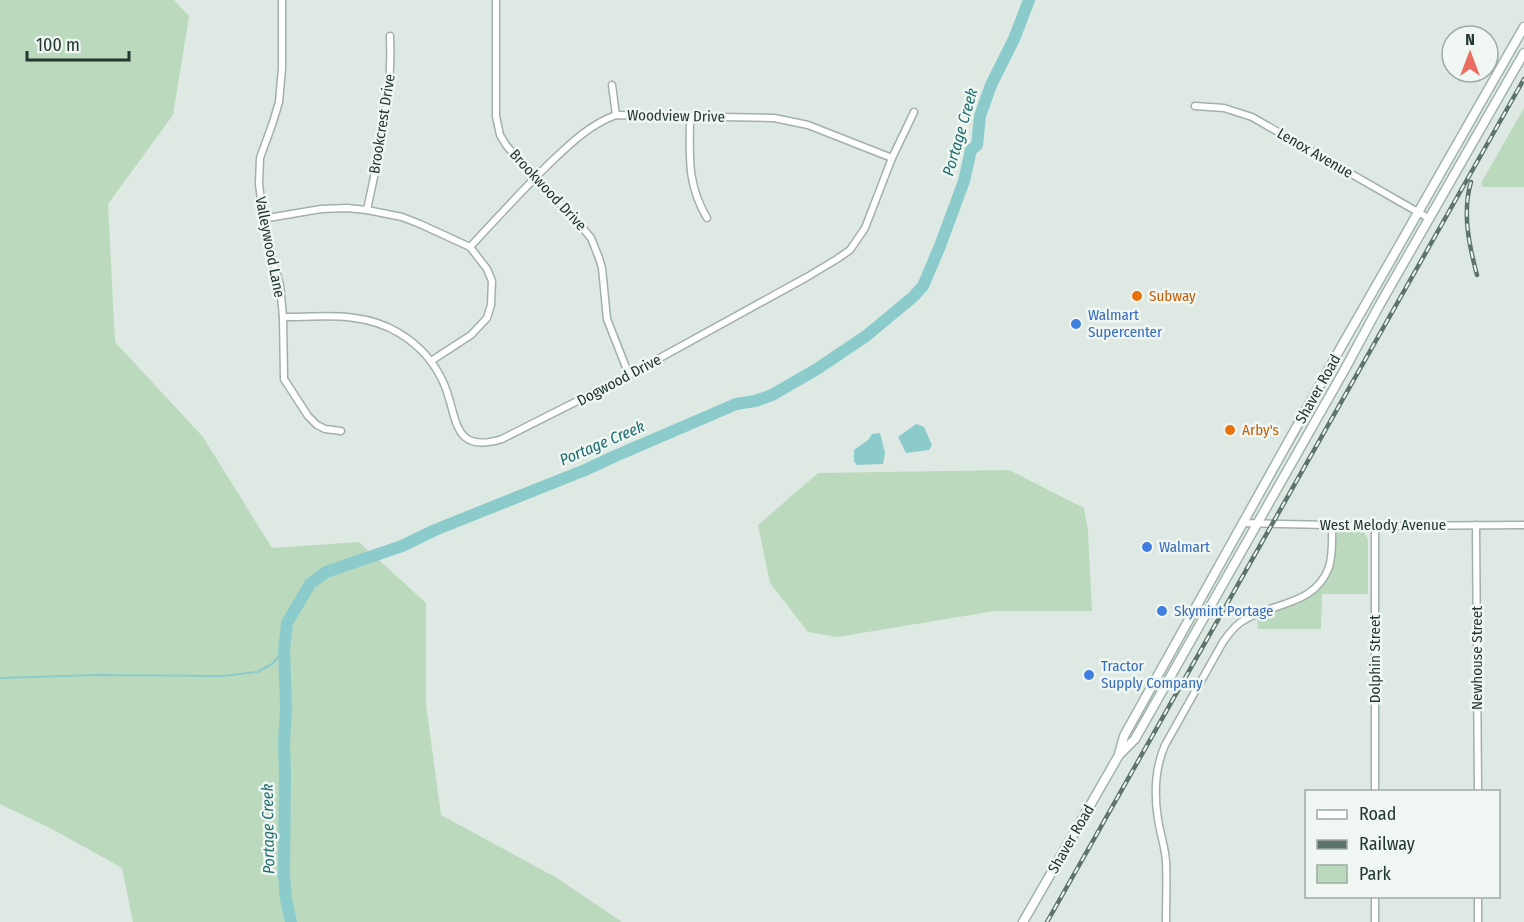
<svg xmlns="http://www.w3.org/2000/svg" width="1524" height="922" font-family="'Fira Sans Condensed',sans-serif">
<style>
.green{fill:#bad9bd}
.water{fill:#8bcbcb}
.lines{fill:none;stroke-linecap:round;stroke-linejoin:round}
.stream{stroke:#8bcbcb;stroke-width:2}
.river{stroke:#8bcbcb;stroke-width:12}
.minor-casing{stroke:#a3b0aa;stroke-width:9}
.secondary-casing{stroke:#a0b4aa;stroke-width:11}
.minor{stroke:#fff;stroke-width:6}
.secondary{stroke:#fff;stroke-width:8}
.rail-casing{stroke:#5c746a;stroke-width:4.5}
.rail{stroke:#f0f6f2;stroke-width:2;stroke-dasharray:7;stroke-linecap:butt}
.food-dot{fill:#e8710a;stroke:#f0f6f2;stroke-width:2}
.shop-dot{fill:#3f7fe0;stroke:#f0f6f2;stroke-width:2}
.labels{text-anchor:middle;dominant-baseline:central;stroke-width:5;stroke-linejoin:round;paint-order:stroke}
.street-label{font-size:15px;fill:#22382f;stroke:#f0f6f2}
.food-label{font-size:15px;fill:#c56008;stroke:#f0f6f2;text-anchor:start}
.shop-label{font-size:15px;fill:#366cbe;stroke:#f0f6f2;text-anchor:start}
.water-label{font-size:16px;font-style:italic;fill:#206e6f;stroke:#f0f6f2}
</style>
<rect width="100%" height="100%" fill="#dfe9e4"/>
<g class="green">
<polygon points="0,0 174,0 189,16 173,115 108,204 115,342 203,437 272,548 359,542 426,603 426,705 441,815 557,878 622,922 133,922 122,868 52,829 0,804"/>
<polygon points="1524,108 1524,187 1483,187 1481,183"/>
<polygon points="1009,470 1084,508 1088,531 1092,611 995,611 837,637 808,632 770,583 758,525 818,473"/>
<polygon points="1337,532 1364,532 1368,540 1368,594 1322,594 1321,629 1258,629 1257,618 1303,600 1316,591 1331,568 1335,556 1335,544"/>
</g>
<g class="water">
<polygon points="916,424 924,427 932,445 929,450 906,453 898,437"/>
<polygon points="880,433 885,453 883,464 857,465 854,461 854,450 868,440 872,434"/>
</g>
<g class="lines">
<polyline class="stream" points="0,678 96,675 223,676 257,672 272,664 284,650"/>
<polyline class="river" points="291,922 286,899 284,875 285,774 284,743 286,707 284,650 287,623 310,584 326,572 402,546 435,530 585,470 613,457 736,404 755,401 772,395 817,369 866,336 913,297 923,286 940,246 964,181 971,150 977,145 980,116 991,85 1014,39 1029,0"/>
<defs>
<g id="minor">
<polyline points="282,0 282,68 279,102 273,122 260,158 259,184 265,233 280,285 283,317 284,379 308,416 317,425 325,429 341,431"/>
<polyline points="496,0 496,116 500,135 506,145 534,178 569,212 591,238 599,258 602,268 607,319 629,375"/>
<polyline points="612,85 616,115"/>
<polyline points="1195,106 1224,108 1252,117 1430,219"/>
<path d="M 690,116 C 690,154 686,183 707,218"/>
<path d="M 367,210 C 379,153 393,95 390,36"/>
<polyline points="262,219 321,209 347,208 367,210 402,217 420,224 470,247 487,269 492,281 491,305 487,318 471,335 431,361"/>
<path d="M 470,247 C 497,218 524,188 553,160 C 572,142 591,124 616,115 L 774,118 L 808,125 L 892,158"/>
<path d="M 283,317 C 322,317 364,311 399,333 C 419,345 435,363 444,384 C 458,416 451,455 502,439 L 629,375 L 807,277 L 837,259 L 850,250 L 865,228 L 892,158 L 914,112"/>
<polyline points="1242,523 1375,526 1524,525"/>
<polyline points="1476,525 1478,792"/>
<polyline points="1375,792 1375,526"/>
<polyline points="1478,896 1478,922"/>
<path d="M 1166,922 C 1166,902 1167,881 1166,861 C 1165,847 1160,833 1158,819 C 1154,794 1155,768 1165,745 L 1223,642 C 1229,633 1236,624 1246,619 C 1276,602 1315,605 1329,567 C 1333,554 1332,539 1332,526"/>
<polyline points="1375,922 1375,896"/>
</g>
<g id="secondary">
<polyline points="1119,754 1124,736 1340,349 1524,27"/>
<polyline points="1023,922 1119,755 1135,739 1345,369 1379,306 1524,53"/>
</g>
</defs>
<use href="#minor" class="minor-casing"/>
<use href="#secondary" class="secondary-casing"/>
<use href="#minor" class="minor"/>
<use href="#secondary" class="secondary"/>
<defs>
<g id="rail">
<path d="M 1471,182 C 1462,212 1469,245 1477,275"/>
<polyline points="1047,922 1524,79"/>
</g>
</defs>
<use href="#rail" class="rail-casing"/>
<use href="#rail" class="rail"/>
</g>
<g class="food-dot">
<circle cx="1137" cy="296" r="6"/>
<circle cx="1230" cy="430" r="6"/>
</g>
<g class="shop-dot">
<circle cx="1076" cy="324" r="6"/>
<circle cx="1147" cy="547" r="6"/>
<circle cx="1162" cy="611" r="6"/>
<circle cx="1089" cy="675" r="6"/>
</g>
<g class="labels">
<g class="street-label">
<text transform="translate(676 116) rotate(1)">Woodview Drive</text>
<text transform="translate(382 124) rotate(-81)">Brookcrest Drive</text>
<text transform="translate(1315 153) rotate(30)">Lenox Avenue</text>
<text transform="translate(548 190) rotate(47)">Brookwood Drive</text>
<text transform="translate(270 247) rotate(79)">Valleywood Lane</text>
<text transform="translate(619 380) rotate(-28)">Dogwood Drive</text>
<text transform="translate(1318 389) rotate(-61)">Shaver Road</text>
<text x="1383" y="525">West Melody Avenue</text>
<text transform="translate(1477 658) rotate(-90)">Newhouse Street</text>
<text transform="translate(1375 659) rotate(-90)">Dolphin Street</text>
<text transform="translate(1071 839) rotate(-60)">Shaver Road</text>
</g>
<g class="food-label">
<text x="1149" y="296">Subway</text>
<text x="1242" y="430">Arby's</text>
</g>
<g class="shop-label">
<text x="1088" y="315">Walmart<tspan x="1088" dy="17">Supercenter</tspan></text>
<text x="1159" y="547">Walmart</text>
<text x="1174" y="611">Skymint Portage</text>
<text x="1101" y="666">Tractor<tspan x="1101" dy="17">Supply Company</tspan></text>
</g>
<g class="water-label">
<text transform="translate(960 132) rotate(-74)">Portage Creek</text>
<text transform="translate(602 443) rotate(-23)">Portage Creek</text>
<text transform="translate(268 829) rotate(-91)">Portage Creek</text>
</g>
</g>
<rect x="1305" y="790" width="195" height="108" fill="#f0f6f2" stroke="#9eaaa4" stroke-width="1.5"/>
<rect x="1317" y="810" width="30" height="9" fill="#ffffff" stroke="#9eaaa4" stroke-width="1.5"/>
<text x="1359" y="820" font-size="18" fill="#22382f">Road</text>
<rect x="1317" y="840" width="30" height="9" fill="#5c746a" stroke="#9eaaa4" stroke-width="1.5"/>
<text x="1359" y="850" font-size="18" fill="#22382f">Railway</text>
<rect x="1317" y="865" width="30" height="18" fill="#bad9bd" stroke="#9eaaa4" stroke-width="1.5"/>
<text x="1359" y="880" font-size="18" fill="#22382f">Park</text>
<g transform="translate(1470 54)"><circle r="28" fill="#f0f6f2" stroke="#9eaaa4" stroke-width="1.5"/>
<path d="M0-4.5L10 22L0 15L-10 22Z" fill="#e86c5f"/>
<text y="-9" font-size="16" font-weight="bold" text-anchor="middle" fill="#22382f">N</text>
</g>
<path d="M27 51v9h102v-9" fill="none" stroke="#22382f" stroke-width="3"/>
<text x="36" y="51" font-size="18" fill="#22382f" stroke="#f0f6f2" stroke-width="4.5" paint-order="stroke">100 m</text>
</svg>
